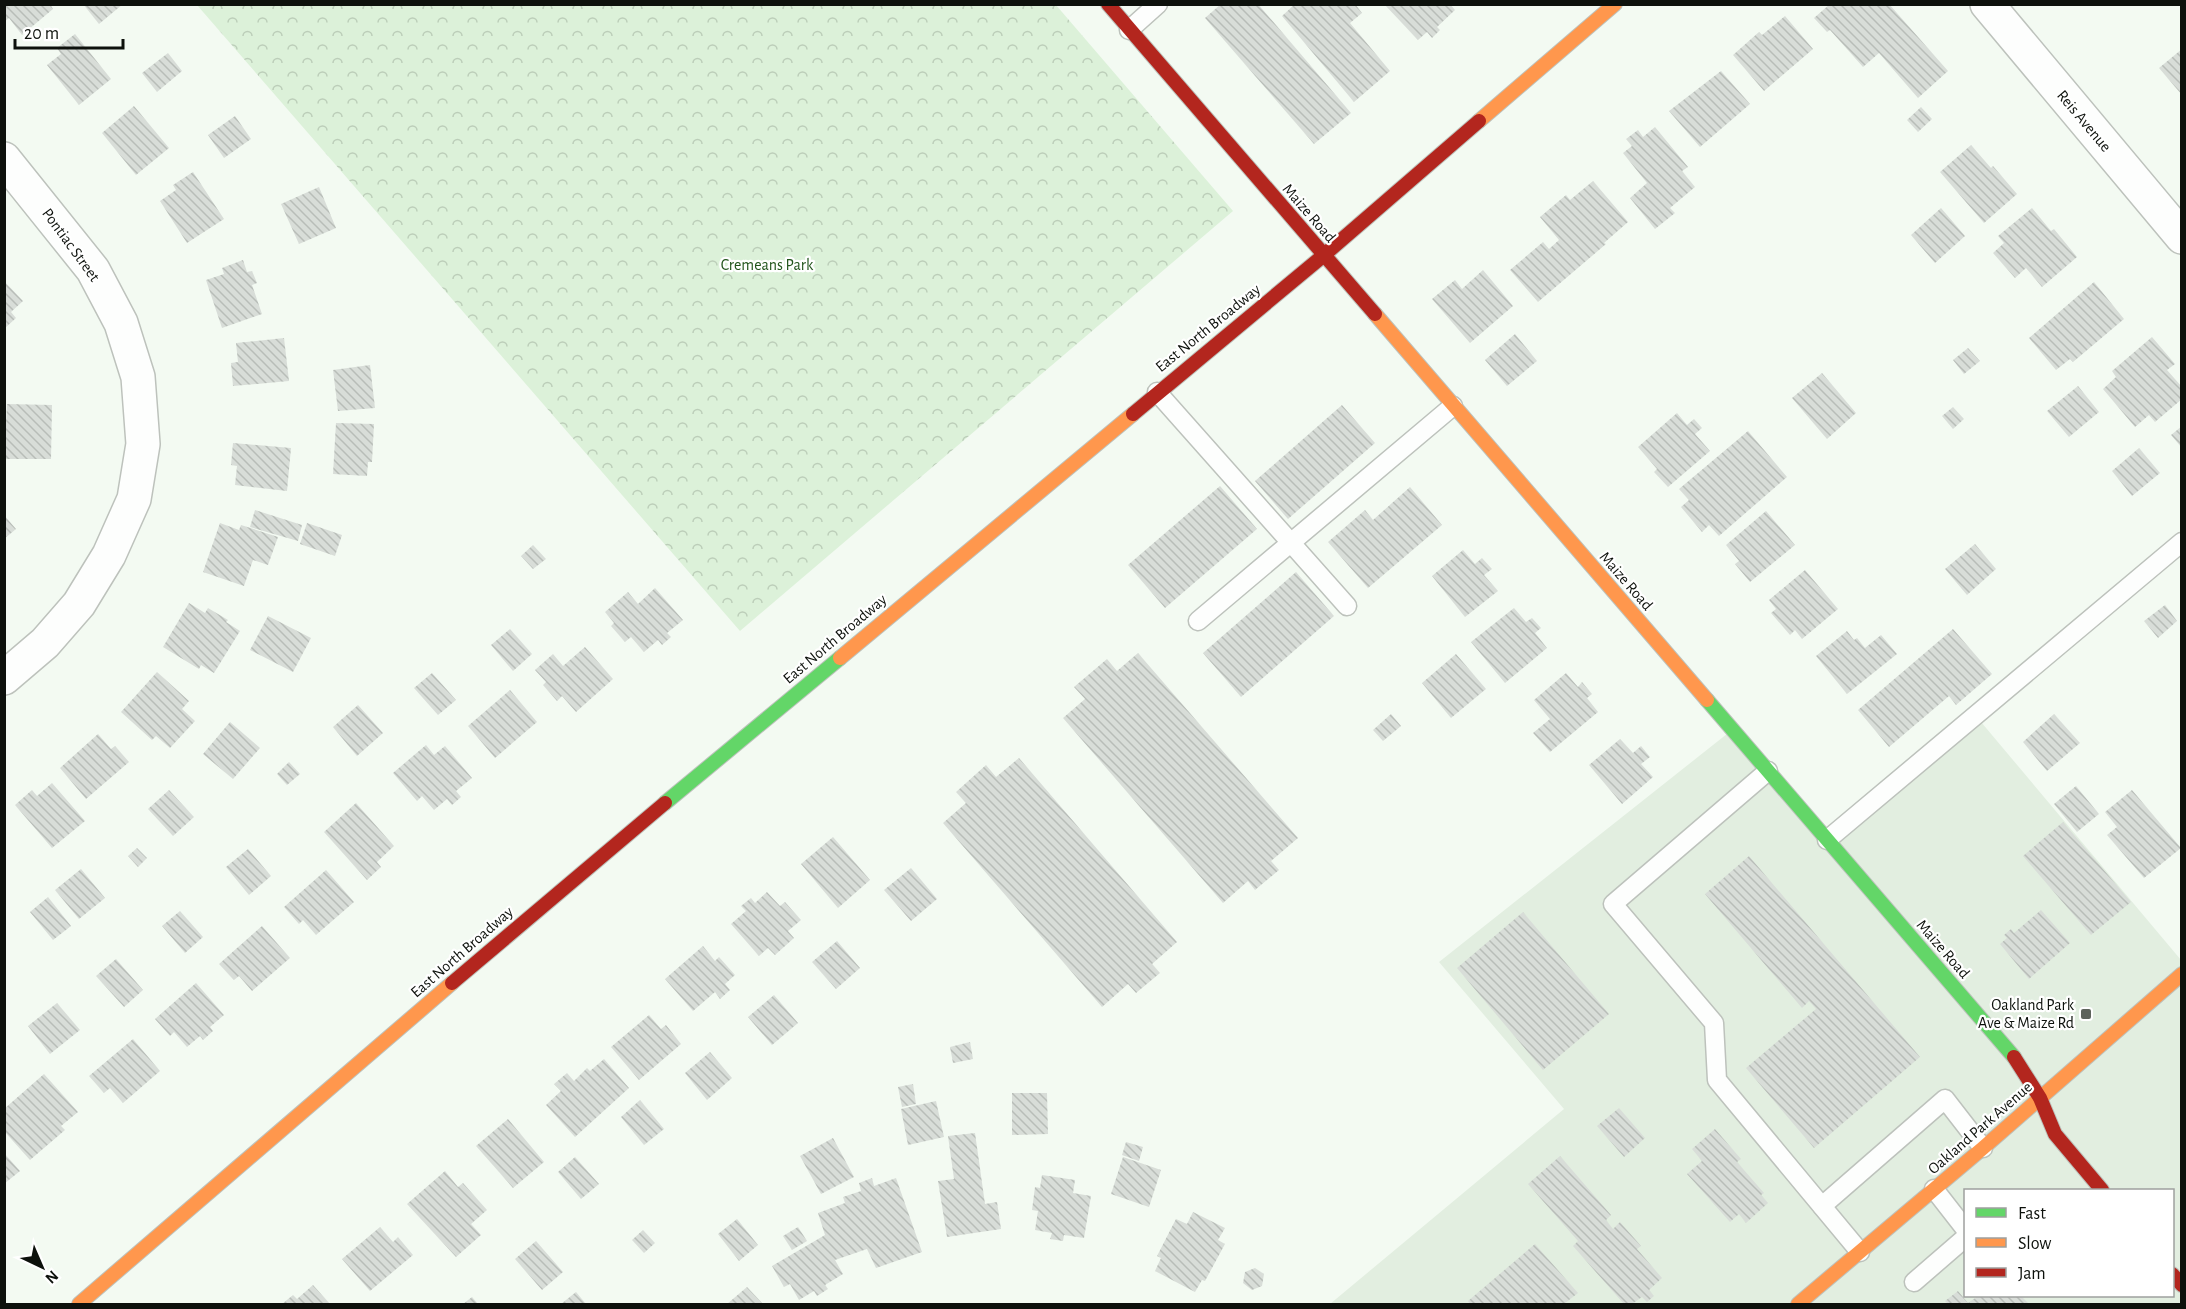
<svg xmlns="http://www.w3.org/2000/svg" width="2186" height="1309" font-family="'Alegreya Sans',sans-serif">
<style>
.built{fill:#e2eee0;fill-rule:evenodd}
.forest{fill:url(#forest-crowns)}
.building{fill:url(#building-back-hatch)}
.lines{fill:none;stroke-linecap:round;stroke-linejoin:round}
.lane-casing{stroke:#bdc2bc;stroke-width:21}
.street-casing{stroke:#bdc2bc;stroke-width:36}
.fast-casing{stroke:#bdc2bc;stroke-width:16}
.slow-casing{stroke:#bdc2bc;stroke-width:16}
.jam-casing{stroke:#bdc2bc;stroke-width:16}
.lane{stroke:#fdfefd;stroke-width:18}
.street{stroke:#fdfefd;stroke-width:33}
.fast{stroke:#63d668;stroke-width:14}
.slow{stroke:#ff974d;stroke-width:14}
.jam{stroke:#b3261e;stroke-width:14}
.poi-dot{fill:#5e635c;stroke:#fff;stroke-width:2}
.labels{text-anchor:middle;dominant-baseline:central;stroke-width:4.5;stroke-linejoin:round;paint-order:stroke}
.street-label{font-size:16px;fill:#0d110c;stroke:#fff}
.park-label{font-size:16px;fill:#21541b;stroke:#fff}
.poi-label{font-size:16px;fill:#0d110c;stroke:#fff;text-anchor:end}
</style>
<defs>
<pattern id="forest-crowns" width="20" height="18" patternUnits="userSpaceOnUse" patternTransform="scale(1.5)"><rect width="20" height="18" fill="#dcf1d9"/><path d="M2 6a3 3 0 1 1 6 0M12 15a3 3 0 1 1 6 0" fill="none" stroke="#bcceb9"/></pattern>
<pattern id="building-back-hatch" width="6" height="6" patternUnits="userSpaceOnUse" patternTransform="scale(1.5)"><rect width="6" height="6" fill="#d8ddd8"/><path d="M-1 5l2 2M0 0l6 6M5-1l2 2" fill="none" stroke="#b8bdb8"/></pattern>
</defs>
<rect width="100%" height="100%" fill="#f3faf2"/>
<path class="built" d="M 1976,716 L 2181,960 L 2181,1304 L 1330,1304 L 1564,1109 L 1439,962 L 1737,726 L 1826,836 ZM 1966,1190 L 2172,1190 L 2172,1296 L 1966,1296 Z"/>
<polygon class="forest" points="197,5 1056,5 1233,211 740,631"/>
<g class="building">
<polygon points="4,4 50,4 53,9 22,35 9,18 4,22"/>
<polygon points="83,4 123,4 99,24"/>
<polygon points="1221,4 1258,4 1351,113 1314,144 1205,18"/>
<polygon points="1295,4 1355,4 1362,13 1350,23 1390,71 1354,102 1282,16"/>
<polygon points="1384,4 1450,4 1455,10 1437,27 1440,30 1432,38 1427,32 1418,40"/>
<polygon points="1830,4 1852,4 1853,6 1855,4 1889,4 1948,71 1918,98 1879,53 1863,67 1830,30 1827,32 1814,18"/>
<polygon points="1785,16 1813,49 1764,91 1733,55 1759,32 1762,35"/>
<polygon points="75,34 111,79 79,105 47,65 61,54 57,48"/>
<polygon points="2182,49 2182,95 2159,68"/>
<polygon points="168,53 182,71 157,92 142,73"/>
<polygon points="1721,71 1750,104 1700,147 1669,111"/>
<polygon points="134,106 169,148 136,175 102,133"/>
<polygon points="1921,107 1932,119 1918,132 1907,120"/>
<polygon points="235,116 251,139 224,158 208,135"/>
<polygon points="1655,127 1688,167 1682,171 1695,187 1670,208 1675,213 1655,229 1630,198 1647,183 1623,153 1632,146 1626,139 1638,130 1643,137"/>
<polygon points="1971,145 1991,168 1993,166 2017,194 1984,223 1940,172"/>
<polygon points="193,172 224,219 187,243 160,201 176,190 173,185"/>
<polygon points="1593,181 1628,222 1604,243 1606,244 1538,302 1510,270 1543,242 1549,249 1559,240 1540,217 1566,195 1570,200"/>
<polygon points="319,187 336,228 299,244 281,204"/>
<polygon points="1941,208 1965,236 1935,263 1911,235"/>
<polygon points="2032,208 2051,231 2054,229 2077,257 2042,287 2026,268 2015,278 1993,253 2004,243 1998,236"/>
<polygon points="243,260 247,272 252,271 257,283 252,285 262,314 222,328 206,280 224,274 222,268"/>
<polygon points="1483,270 1513,306 1470,343 1432,299 1455,280 1462,289"/>
<polygon points="4,281 23,301 11,312 16,318 4,329"/>
<polygon points="2094,282 2124,319 2073,362 2070,359 2056,370 2029,338"/>
<polygon points="1515,334 1537,361 1507,386 1485,360"/>
<polygon points="2152,337 2175,364 2167,370 2182,387 2182,399 2155,422 2149,415 2135,427 2103,389 2116,377 2112,371"/>
<polygon points="284,338 289,381 233,386 231,363 238,362 236,343"/>
<polygon points="1968,348 1980,361 1964,374 1953,360"/>
<polygon points="370,365 375,408 338,411 333,370"/>
<polygon points="1822,373 1856,413 1827,439 1792,398"/>
<polygon points="2078,386 2099,412 2069,437 2047,411"/>
<polygon points="7,404 52,405 51,459 4,459"/>
<polygon points="1342,405 1375,443 1288,519 1255,481"/>
<polygon points="1953,407 1964,419 1953,429 1942,416"/>
<polygon points="1677,413 1687,425 1694,419 1702,428 1695,434 1710,451 1668,487 1654,472 1657,469 1638,447"/>
<polygon points="336,423 374,424 372,462 368,462 367,476 333,474"/>
<polygon points="2182,426 2182,448 2171,435"/>
<polygon points="1748,431 1787,477 1719,536 1709,525 1702,532 1681,507 1689,500 1679,489"/>
<polygon points="233,443 291,448 287,491 235,485 237,466 231,465"/>
<polygon points="2139,448 2160,473 2132,496 2112,471"/>
<polygon points="1220,486 1257,529 1165,608 1128,565"/>
<polygon points="1410,487 1442,525 1368,588 1328,542 1365,510 1373,520"/>
<polygon points="255,510 302,525 298,541 250,527"/>
<polygon points="1766,511 1795,545 1750,582 1735,564 1739,561 1726,545"/>
<polygon points="4,515 16,529 4,539"/>
<polygon points="220,523 239,530 241,525 278,537 268,565 253,560 244,586 203,572"/>
<polygon points="307,523 342,535 335,556 300,544"/>
<polygon points="1975,544 1996,569 1967,595 1945,569"/>
<polygon points="533,545 546,559 533,569 521,556"/>
<polygon points="1463,550 1475,564 1482,558 1492,569 1484,575 1498,591 1465,617 1432,576"/>
<polygon points="1805,570 1838,609 1802,639 1795,630 1790,635 1771,613 1776,609 1769,600"/>
<polygon points="1296,572 1334,616 1241,697 1203,653"/>
<polygon points="655,588 683,620 667,633 671,637 662,645 658,640 644,652 631,637 625,642 611,626 614,623 605,612 628,592 638,604"/>
<polygon points="189,603 205,613 208,608 228,620 226,622 240,631 214,673 201,665 199,669 163,647"/>
<polygon points="2165,605 2177,621 2158,638 2144,621"/>
<polygon points="1514,608 1526,622 1532,618 1541,628 1535,633 1547,648 1505,683 1471,642"/>
<polygon points="268,616 311,638 293,672 250,650"/>
<polygon points="510,629 532,654 513,671 491,645"/>
<polygon points="1953,629 1992,674 1956,705 1949,696 1889,747 1858,710"/>
<polygon points="1847,631 1854,640 1857,638 1865,648 1881,635 1897,654 1847,694 1816,656"/>
<polygon points="585,647 613,679 576,712 562,696 557,701 543,685 546,682 535,670 553,654 563,666"/>
<polygon points="1138,653 1298,838 1271,861 1279,870 1255,890 1248,881 1223,903 1063,718 1085,699 1074,687 1107,659 1117,671"/>
<polygon points="1456,654 1486,689 1451,718 1422,683"/>
<polygon points="157,672 189,701 182,709 195,721 170,748 156,736 152,740 121,712"/>
<polygon points="432,673 456,700 438,715 414,688"/>
<polygon points="1566,673 1578,687 1582,682 1592,694 1587,698 1598,712 1550,752 1533,733 1550,719 1534,700"/>
<polygon points="510,690 537,722 495,758 468,726"/>
<polygon points="358,705 383,733 357,756 333,727"/>
<polygon points="1391,714 1401,726 1383,741 1373,730"/>
<polygon points="2054,714 2080,743 2047,771 2023,742"/>
<polygon points="230,722 260,748 233,779 203,754"/>
<polygon points="98,734 111,749 115,746 129,762 86,799 60,768"/>
<polygon points="1620,739 1633,753 1641,746 1650,757 1641,764 1653,777 1622,804 1589,765"/>
<polygon points="426,745 434,755 445,746 472,778 456,791 461,797 452,805 447,799 434,810 422,796 417,801 393,773"/>
<polygon points="1019,758 1177,942 1152,964 1160,973 1136,993 1128,984 1102,1007 943,823 966,803 956,792 986,765 996,777"/>
<polygon points="289,762 300,774 287,785 277,774"/>
<polygon points="52,783 85,821 52,848 15,805 32,790 37,796"/>
<polygon points="2076,786 2099,814 2077,832 2054,804"/>
<polygon points="169,790 194,817 173,836 148,809"/>
<polygon points="2132,790 2181,848 2144,878 2107,835 2117,827 2105,812"/>
<polygon points="356,803 394,846 377,862 381,867 367,880 324,832"/>
<polygon points="2063,822 2131,902 2091,935 2023,856"/>
<polygon points="833,837 870,880 838,908 801,864"/>
<polygon points="137,848 147,858 138,867 128,856"/>
<polygon points="248,849 271,876 249,895 226,867"/>
<polygon points="1749,856 1920,1057 1814,1148 1746,1068 1816,1009 1809,1001 1802,1008 1705,894"/>
<polygon points="911,868 937,899 911,921 884,890"/>
<polygon points="81,869 105,898 79,919 55,890"/>
<polygon points="326,870 354,902 316,935 303,920 299,924 284,907"/>
<polygon points="767,892 780,906 785,902 801,920 788,931 794,938 775,955 768,948 759,956 731,924 746,911 741,906 751,898 755,903"/>
<polygon points="48,897 71,926 53,940 30,912"/>
<polygon points="2041,910 2070,943 2029,979 2000,944 2007,938 2004,935 2011,929 2014,933"/>
<polygon points="180,911 203,937 185,953 162,926"/>
<polygon points="1523,912 1609,1014 1543,1070 1457,968"/>
<polygon points="262,926 290,958 252,991 239,976 234,980 219,964"/>
<polygon points="837,941 860,968 836,989 812,962"/>
<polygon points="703,946 715,961 719,957 735,975 725,984 730,990 720,999 715,992 693,1011 665,979"/>
<polygon points="116,959 143,990 124,1007 96,976"/>
<polygon points="196,983 224,1015 210,1027 213,1031 203,1040 200,1036 187,1047 174,1032 170,1036 155,1019"/>
<polygon points="774,995 798,1023 772,1045 748,1017"/>
<polygon points="57,1003 80,1030 50,1054 28,1026"/>
<polygon points="649,1015 661,1029 666,1025 681,1044 639,1080 611,1047"/>
<polygon points="133,1039 160,1071 123,1103 110,1088 104,1093 89,1076"/>
<polygon points="970,1042 973,1059 953,1063 950,1047"/>
<polygon points="710,1052 732,1078 707,1100 685,1073"/>
<polygon points="604,1059 629,1088 575,1137 546,1105 561,1091 554,1084 567,1073 574,1081 587,1068 590,1071"/>
<polygon points="44,1074 78,1112 61,1126 65,1130 30,1160 4,1131 4,1109"/>
<polygon points="913,1084 916,1104 902,1107 898,1087"/>
<polygon points="1012,1093 1047,1093 1048,1134 1012,1135"/>
<polygon points="640,1100 664,1129 644,1145 621,1117"/>
<polygon points="936,1101 944,1137 908,1145 901,1109"/>
<polygon points="1619,1108 1645,1138 1624,1157 1597,1126"/>
<polygon points="508,1119 544,1162 513,1188 476,1146"/>
<polygon points="1715,1129 1741,1159 1737,1162 1764,1193 1761,1195 1768,1203 1746,1223 1739,1214 1730,1222 1687,1174 1702,1161 1692,1149"/>
<polygon points="975,1133 985,1204 997,1202 1001,1229 947,1237 938,1181 954,1179 948,1136"/>
<polygon points="833,1138 854,1177 821,1194 800,1156"/>
<polygon points="1126,1142 1143,1147 1139,1161 1122,1155"/>
<polygon points="4,1153 20,1171 4,1184"/>
<polygon points="1560,1156 1611,1215 1606,1220 1613,1229 1620,1222 1641,1246 1637,1249 1662,1278 1649,1290 1654,1296 1647,1302 1642,1297 1632,1304 1624,1304 1573,1246 1578,1241 1528,1184"/>
<polygon points="575,1157 599,1184 581,1199 558,1172"/>
<polygon points="1123,1157 1161,1170 1149,1207 1111,1194"/>
<polygon points="445,1171 458,1187 463,1183 487,1210 471,1224 481,1235 456,1257 407,1204"/>
<polygon points="1042,1175 1075,1180 1073,1193 1091,1196 1084,1238 1064,1235 1063,1241 1050,1239 1052,1233 1035,1230 1038,1211 1032,1210 1035,1187 1040,1188"/>
<polygon points="872,1178 874,1186 896,1178 922,1252 876,1268 867,1249 835,1260 843,1274 825,1285 828,1289 817,1296 814,1291 799,1300 790,1284 784,1287 772,1266 825,1235 818,1213 845,1203 843,1197 861,1191 859,1183"/>
<polygon points="1193,1212 1225,1228 1218,1240 1225,1244 1205,1281 1202,1280 1195,1292 1155,1271 1161,1258 1157,1256 1176,1219 1187,1224"/>
<polygon points="737,1219 758,1245 739,1261 718,1234"/>
<polygon points="380,1227 393,1242 398,1237 413,1255 370,1291 342,1259"/>
<polygon points="798,1227 807,1241 792,1250 783,1236"/>
<polygon points="643,1230 655,1243 644,1253 632,1240"/>
<polygon points="536,1241 563,1272 542,1290 515,1259"/>
<polygon points="1535,1244 1578,1293 1564,1304 1470,1304 1468,1301"/>
<polygon points="1255,1268 1264,1274 1262,1286 1252,1290 1243,1283 1245,1272"/>
<polygon points="313,1285 330,1304 282,1304 293,1295 297,1299"/>
<polygon points="747,1287 763,1304 727,1304"/>
<polygon points="1958,1291 1968,1303 1978,1296 2021,1296 2029,1304 1948,1304 1945,1301"/>
<polygon points="576,1292 586,1304 561,1304"/>
<polygon points="472,1297 478,1304 463,1304"/>
</g>
<g class="lines">
<defs>
<g id="lane">
<polyline points="1129,30 1158,4"/>
<polyline points="1157,392 1347,606"/>
<polyline points="1198,621 1453,406"/>
<polyline points="1768,771 1613,904 1714,1023 1717,1080 1860,1252"/>
<polyline points="1827,840 2182,542"/>
<polyline points="1934,1189 1966,1230"/>
<polyline points="1822,1206 1945,1099 1983,1148"/>
<polyline points="1914,1282 1966,1237"/>
</g>
<g id="street">
<polyline points="1987,4 2182,237"/>
<polyline points="4,159 93,270 121,323 138,377 143,444 134,499 109,555 79,604 45,643 4,678"/>
</g>
<g id="fast">
<polyline points="1707,700 2014,1057"/>
<polyline points="665,803 840,658"/>
</g>
<g id="slow">
<polyline points="1479,121 1615,4"/>
<polyline points="1375,314 1707,700"/>
<polyline points="840,658 1133,414"/>
<polyline points="79,1304 452,983"/>
<polyline points="1798,1304 1983,1148 2182,974"/>
</g>
<g id="jam">
<polyline points="1108,4 1375,314"/>
<polyline points="1133,414 1324,255 1479,121"/>
<polyline points="452,983 665,803"/>
<polyline points="2014,1057 2040,1098 2055,1134 2102,1190"/>
<polyline points="2172,1274 2182,1285"/>
</g>
</defs>
<use href="#lane" class="lane-casing"/>
<use href="#street" class="street-casing"/>
<use href="#fast" class="fast-casing"/>
<use href="#slow" class="slow-casing"/>
<use href="#jam" class="jam-casing"/>
<use href="#lane" class="lane"/>
<use href="#street" class="street"/>
<use href="#fast" class="fast"/>
<use href="#slow" class="slow"/>
<use href="#jam" class="jam"/>
</g>
<rect class="poi-dot" x="2080" y="1008" width="12" height="12" rx="3"/>
<g class="labels">
<g class="street-label">
<text transform="translate(2084 121) rotate(50)">Reis Avenue</text>
<text transform="translate(1309 213) rotate(49)">Maize Road</text>
<text transform="translate(71 245) rotate(54)">Pontiac Street</text>
<text transform="translate(1208 328) rotate(-39)">East North Broadway</text>
<text transform="translate(1626 581) rotate(49)">Maize Road</text>
<text transform="translate(835 639) rotate(-40)">East North Broadway</text>
<text transform="translate(1943 949) rotate(49)">Maize Road</text>
<text transform="translate(462 952) rotate(-41)">East North Broadway</text>
<text transform="translate(1980 1128) rotate(-41)">Oakland Park Avenue</text>
</g>
<g class="park-label">
<text x="767" y="265">Cremeans Park</text>
</g>
<g class="poi-label">
<text x="2074" y="1005">Oakland Park<tspan x="2074" dy="18">Ave &amp; Maize Rd</tspan></text>
</g>
</g>
<rect width="2186" height="1309" fill="none" stroke="#0d110c" stroke-width="12"/>
<rect x="1964" y="1189" width="210" height="108" fill="#ffffff" stroke="#9ea09e" stroke-width="1.5"/>
<rect x="1976" y="1208" width="30" height="9" fill="#63d668" stroke="#9ea09e" stroke-width="1.5"/>
<text x="2018" y="1219" font-size="18" fill="#0d110c">Fast</text>
<rect x="1976" y="1238" width="30" height="9" fill="#ff974d" stroke="#9ea09e" stroke-width="1.5"/>
<text x="2018" y="1249" font-size="18" fill="#0d110c">Slow</text>
<rect x="1976" y="1268" width="30" height="9" fill="#b3261e" stroke="#9ea09e" stroke-width="1.5"/>
<text x="2018" y="1279" font-size="18" fill="#0d110c">Jam</text>
<g transform="translate(42 1267) rotate(136)" stroke="#ffffff" stroke-width="4.5" paint-order="stroke">
<path d="M0-4.5L10 22L0 15L-10 22Z" fill="#0d110c"/>
<text y="-9" font-size="16" font-weight="bold" text-anchor="middle" fill="#0d110c">N</text>
</g>
<path d="M15 39v9h108v-9" fill="none" stroke="#0d110c" stroke-width="3"/>
<text x="24" y="39" font-size="18" fill="#0d110c" stroke="#ffffff" stroke-width="4.5" paint-order="stroke">20 m</text>
</svg>
